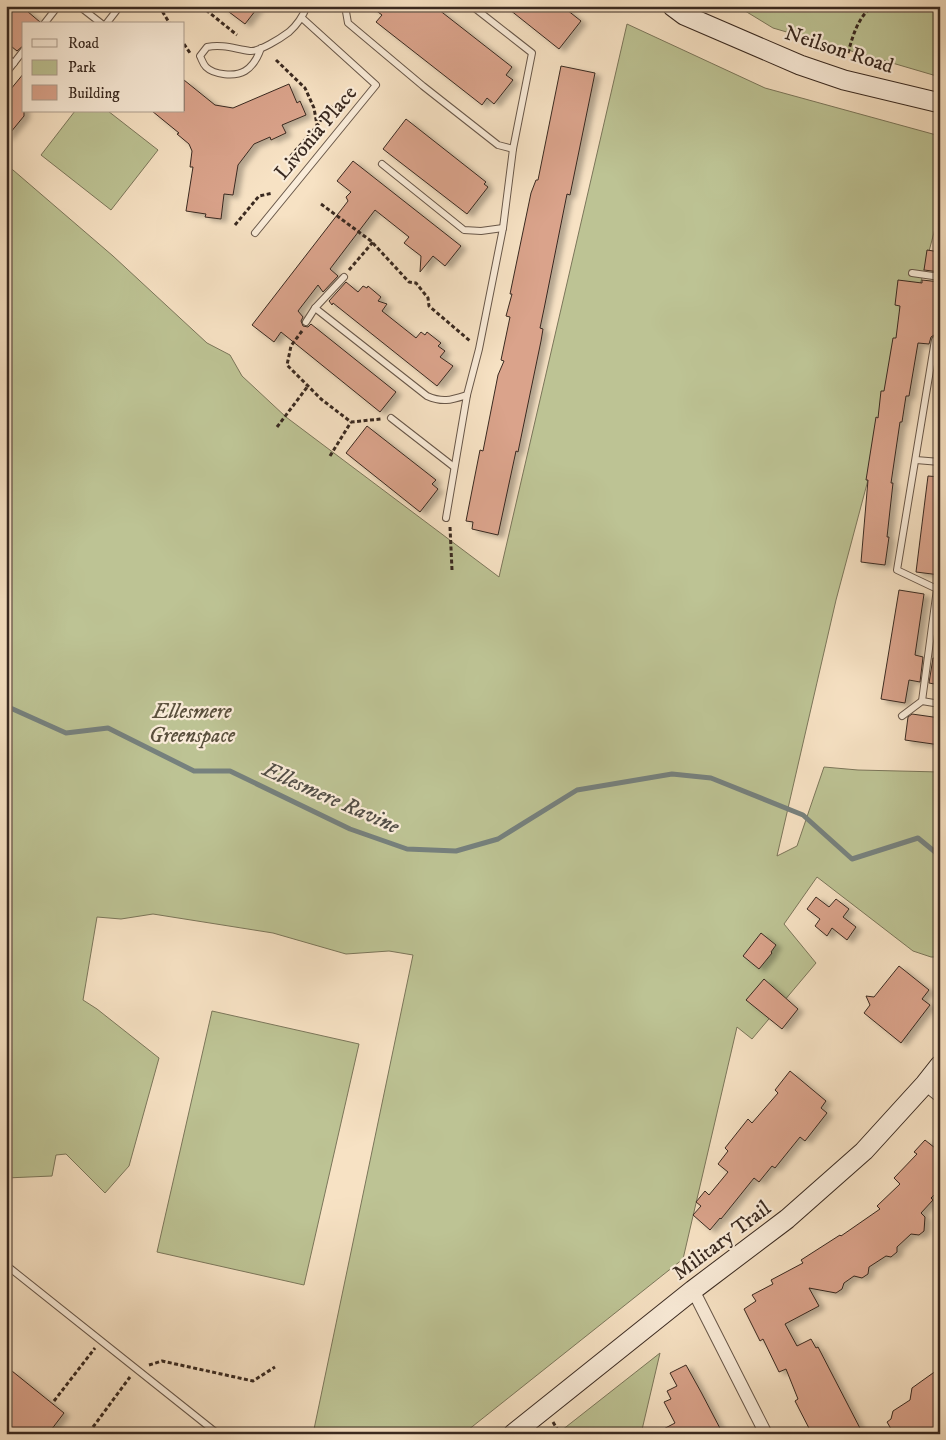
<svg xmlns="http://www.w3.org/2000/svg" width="946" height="1440" font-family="'IM FELL DW Pica',serif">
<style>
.green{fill:#bdc394;stroke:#7b765a}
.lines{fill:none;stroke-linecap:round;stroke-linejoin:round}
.stream{stroke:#76817e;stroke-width:5}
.building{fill:#daa38b;stroke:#392920;filter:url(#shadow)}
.lane-casing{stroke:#685749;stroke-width:8}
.street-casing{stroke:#685749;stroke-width:14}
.secondary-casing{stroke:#392920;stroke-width:21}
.path{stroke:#392920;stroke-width:3;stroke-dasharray:4 2.5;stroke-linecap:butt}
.lane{stroke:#faecd9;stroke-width:6}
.street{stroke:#faecd9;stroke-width:12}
.secondary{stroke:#faecd9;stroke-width:19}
.labels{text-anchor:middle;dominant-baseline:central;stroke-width:4.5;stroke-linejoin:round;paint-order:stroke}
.street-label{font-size:21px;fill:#392920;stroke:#faecd9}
.park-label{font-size:21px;font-style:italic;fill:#5a503d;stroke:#faecd9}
.water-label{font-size:22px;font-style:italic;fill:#524e47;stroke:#faecd9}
</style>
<defs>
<filter id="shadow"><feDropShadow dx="5.5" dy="3" stdDeviation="2.5" flood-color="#0004"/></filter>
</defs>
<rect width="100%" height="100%" fill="#f7e2c4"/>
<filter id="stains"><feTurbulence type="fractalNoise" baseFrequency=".004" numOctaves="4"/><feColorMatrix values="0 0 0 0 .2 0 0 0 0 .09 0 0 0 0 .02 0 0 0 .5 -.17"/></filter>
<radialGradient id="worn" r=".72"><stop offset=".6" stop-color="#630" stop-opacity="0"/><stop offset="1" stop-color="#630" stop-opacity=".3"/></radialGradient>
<g class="green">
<polygon points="737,6 940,6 940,77 773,28"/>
<polygon points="627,24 765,88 940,136 940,210 836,600 777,856 797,846 824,767 858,770 940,772 940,957 931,957 913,951 817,877 784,924 816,963 752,1039 737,1027 683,1259 463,1434 313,1434 413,955 389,951 346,954 273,933 153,914 121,919 97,917 83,1000 97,1009 159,1058 129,1166 105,1193 66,1154 56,1155 52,1176 6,1178 6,164 113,256 207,343 230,355 242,376 286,417 499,577"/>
<polygon points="75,111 108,111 158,150 111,210 41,155"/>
<polygon points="212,1011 359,1044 304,1285 157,1252"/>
<polygon points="660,1353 641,1434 557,1434"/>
</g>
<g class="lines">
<polyline class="stream" points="6,706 66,733 108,728 194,771 230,771 350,829 407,849 456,851 498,839 577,790 672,774 711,778 803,815 852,859 918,838 940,856"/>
</g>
<g class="building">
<polygon points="6,6 21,6 40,22 39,24 24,24 24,45 17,51 6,42"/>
<polygon points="221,6 259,6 245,24"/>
<polygon points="370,6 434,6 512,67 506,75 513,80 494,104 487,98 482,105 376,22 382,15"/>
<polygon points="505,6 562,6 581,21 559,49"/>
<polygon points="561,66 595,73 570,195 567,194 544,309 540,328 543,329 541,341 518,452 516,451 498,535 472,529 473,522 466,521 480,450 483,451 498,375 504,361 501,360 510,317 506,316 512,294 510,294 531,193 536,180 538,180"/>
<polygon points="24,73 24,116 6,138 6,95"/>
<polygon points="184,80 215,105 233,108 289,84 297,103 300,101 306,115 282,125 286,133 271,140 270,137 254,144 238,165 233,195 224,194 221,219 205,217 206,214 186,211 193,167 190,167 192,151 189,144 177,134 179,133 152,111 184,111"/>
<polygon points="406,119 486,182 484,184 488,187 467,214 383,149"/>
<polygon points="353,161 461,246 445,266 433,256 420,272 421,256 404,243 409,237 375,210 330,269 338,276 323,292 318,285 298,311 303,317 301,321 303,326 308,327 311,324 396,392 380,412 281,332 274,342 252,325 348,201 346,197 351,192 337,181"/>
<polygon points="927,250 940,252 940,272 924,270"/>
<polygon points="898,280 922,283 922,280 940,282 940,339 938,336 934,335 931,337 929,344 918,343 909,396 906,396 902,422 900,422 891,483 893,483 887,537 889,537 885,565 861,562 868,480 866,480 876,417 878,418 881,391 884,391 893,338 896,338 900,306 895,305"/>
<polygon points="346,282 358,292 363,286 367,288 368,286 381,297 378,301 387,304 382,311 416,338 421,332 425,335 427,332 441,343 438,346 445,351 440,357 453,366 437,386 333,303 332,305 329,301"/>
<polygon points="367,426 436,480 432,484 438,489 420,512 346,453"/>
<polygon points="928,476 940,477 940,575 916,572"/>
<polygon points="899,590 924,594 915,655 923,657 920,682 909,680 905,703 881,699"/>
<polygon points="933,658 940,659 940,685 929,683"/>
<polygon points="912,714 940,718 940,745 905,740 908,717"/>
<polygon points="816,897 829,907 836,899 849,909 843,917 856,927 847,940 832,928 827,936 815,926 820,919 807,909"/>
<polygon points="761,933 776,945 771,952 772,953 759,969 743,956"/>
<polygon points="899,966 929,990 922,999 930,1005 901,1043 864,1013 870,1005 866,996 874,997"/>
<polygon points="764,979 798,1009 782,1029 746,1000"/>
<polygon points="790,1071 826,1101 821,1108 827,1113 805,1141 800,1137 775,1168 772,1166 759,1182 754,1178 721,1219 720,1218 710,1230 693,1215 701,1206 696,1202 705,1191 709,1195 728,1172 718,1164 728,1151 725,1148 748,1119 752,1123 778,1093 775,1090"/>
<polygon points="925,1140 940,1152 940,1189 931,1198 933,1200 921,1213 925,1217 924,1231 919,1235 911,1234 897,1247 897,1252 891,1257 886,1256 869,1267 868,1274 862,1278 854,1276 844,1283 842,1289 836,1293 809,1288 819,1306 785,1324 797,1346 811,1339 816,1348 818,1347 863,1434 812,1434 795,1401 798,1399 786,1369 779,1372 763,1339 760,1341 744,1309 756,1301 752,1295 773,1284 771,1280 803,1263 801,1260 840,1235 841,1236 880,1209 877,1206 900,1184 894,1178 917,1154 914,1152"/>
<polygon points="686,1365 701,1392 723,1434 654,1434 675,1423 664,1402 671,1399 667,1391 677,1386 670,1373"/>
<polygon points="940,1368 940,1427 932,1433 929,1429 922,1434 894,1434 887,1422 891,1419 893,1411 910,1400 912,1388"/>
<polygon points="12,1371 64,1413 48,1434 6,1434 6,1378"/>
</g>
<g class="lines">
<defs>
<g id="lane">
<polyline points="79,6 102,24"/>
<polyline points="345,6 348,23 423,86 498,145 513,149"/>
<polyline points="44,24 58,6"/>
<polyline points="106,24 120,6"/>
<path d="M 261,48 C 258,57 253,66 245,71 C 235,77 214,75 206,67 C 203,64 202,60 200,56 L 207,47 C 223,44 235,49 250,51 C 259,52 281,38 289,32 C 297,25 303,16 307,6"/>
<polyline points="6,58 14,63"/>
<polyline points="6,73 24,50"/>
<polyline points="382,164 464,230 481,231 503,228"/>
<polyline points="255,233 376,85 302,18"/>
<polyline points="912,273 940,277"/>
<path d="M 315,308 L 427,396 C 443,403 451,400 467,395"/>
<polyline points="306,322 315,308 344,277"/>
<polyline points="391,418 454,467"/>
<polyline points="916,460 940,462"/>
<polyline points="446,518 467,395 479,349 503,228 513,149 532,53 472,6"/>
<polyline points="922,701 937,589 897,570 935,340"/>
<polyline points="902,716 922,701 940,704"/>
<polyline points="6,1265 218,1434"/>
</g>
<g id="street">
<polyline points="925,1084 940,1096"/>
<polyline points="693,1290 766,1434"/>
</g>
<g id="secondary">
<polyline points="672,6 684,15 800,65 844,80 940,103"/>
<polyline points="513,1434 693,1290 787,1219 864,1151 925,1084 940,1065"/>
</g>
</defs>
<use href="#lane" class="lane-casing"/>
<use href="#street" class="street-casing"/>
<use href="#secondary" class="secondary-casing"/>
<g class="path">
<polyline points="159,6 170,24"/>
<polyline points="201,6 237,35"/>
<polyline points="184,44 190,53"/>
<path d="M 848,53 C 853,35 858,17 873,6"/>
<polyline points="276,60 305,88 314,108 317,125"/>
<polyline points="297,165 289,158 317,126 330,106 339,114"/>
<polyline points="321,204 371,241 409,282 416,283 428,298 429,306 470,341"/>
<polyline points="235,225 259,196 273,193"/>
<polyline points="349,270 373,242"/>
<polyline points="302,331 291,346 287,365 321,399 351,422 381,419"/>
<polyline points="277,427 308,386"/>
<polyline points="330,456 351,422"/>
<polyline points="450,527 452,570"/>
<polyline points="149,1365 162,1361 253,1381 275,1367"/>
<polyline points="54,1401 95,1348"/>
<polyline points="553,1422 560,1434"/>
<polyline points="93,1427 130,1377"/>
</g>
<use href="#lane" class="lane"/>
<use href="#street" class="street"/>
<use href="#secondary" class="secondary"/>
</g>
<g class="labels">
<g class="street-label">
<text transform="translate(839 50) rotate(18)">Neilson Road</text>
<text transform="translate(316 133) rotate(-50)">Livonia Place</text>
<text transform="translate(722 1241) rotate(-37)">Military Trail</text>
</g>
<g class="park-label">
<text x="192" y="712">Ellesmere<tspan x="192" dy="24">Greenspace</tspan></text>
</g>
<g class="water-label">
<text transform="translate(331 798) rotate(24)">Ellesmere Ravine</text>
</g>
</g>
<rect width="946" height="1440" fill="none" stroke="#f7e2c4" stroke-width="25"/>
<rect x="8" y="8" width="931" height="1425" fill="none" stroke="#392920" stroke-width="2.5"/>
<rect x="12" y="12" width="921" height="1415" fill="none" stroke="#392920"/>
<rect x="22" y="22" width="162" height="90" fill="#faecd9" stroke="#ad9e8f"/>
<rect x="32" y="39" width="25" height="8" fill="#faecd9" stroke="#ad9e8f"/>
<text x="68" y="48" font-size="15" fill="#392920">Road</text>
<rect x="32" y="60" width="25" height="15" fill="#bdc394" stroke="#ad9e8f"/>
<text x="68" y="72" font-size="15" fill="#392920">Park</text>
<rect x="32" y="85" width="25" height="15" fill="#daa38b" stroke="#ad9e8f"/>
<text x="68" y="98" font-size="15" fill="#392920">Building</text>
<rect width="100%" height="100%" filter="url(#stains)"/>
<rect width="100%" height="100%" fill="url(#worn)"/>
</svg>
